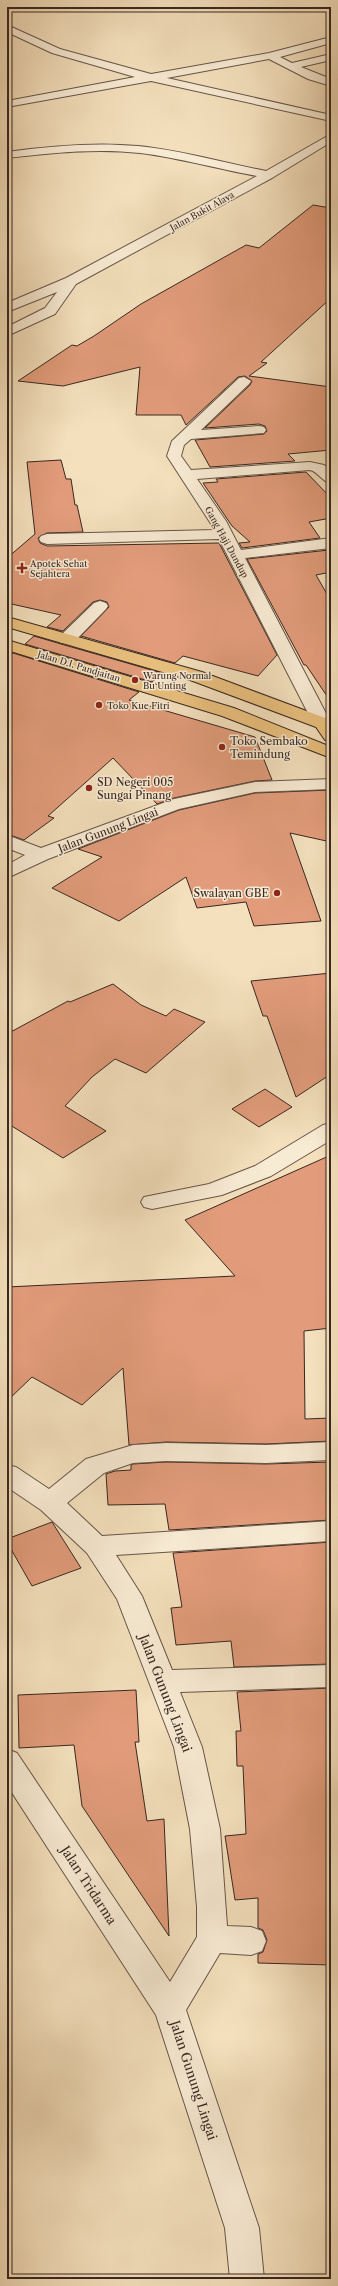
<svg xmlns="http://www.w3.org/2000/svg" width="338" height="2286" font-family="'Libre Caslon Text',serif">
<style>
.building{fill:#e29c7b;stroke:#382721}
.lines{fill:none;stroke-linecap:round;stroke-linejoin:round}
.minor-casing{stroke:#675548;stroke-width:2}
.highway-casing{stroke:#382721;stroke-width:2}
.minor{fill:#f8ebd4;fill-rule:evenodd}
.highway{fill:#eac07e;fill-rule:evenodd}
.poi-dot{fill:#8f2418;stroke:#f8ebd4;stroke-width:1.5}
.labels{text-anchor:middle;dominant-baseline:central;stroke-width:3;stroke-linejoin:round;paint-order:stroke}
.far-street-label{font-size:9px;fill:#382721;stroke:#f8ebd4}
.far-poi-label{font-size:9px;fill:#382721;stroke:#f8ebd4;text-anchor:start}
.poi-label{font-size:11px;fill:#382721;stroke:#f8ebd4;text-anchor:start}
.street-label{font-size:11px;fill:#382721;stroke:#f8ebd4}
.near-street-label{font-size:13px;fill:#382721;stroke:#f8ebd4}
</style>
<rect width="100%" height="100%" fill="#f4e0bd"/>
<filter id="stains"><feTurbulence type="fractalNoise" baseFrequency=".005" numOctaves="4"/><feColorMatrix values="0 0 0 0 .2 0 0 0 0 .09 0 0 0 0 .02 0 0 0 .5 -.17"/></filter>
<radialGradient id="worn" r=".72"><stop offset=".6" stop-color="#630" stop-opacity="0"/><stop offset="1" stop-color="#630" stop-opacity=".3"/></radialGradient>
<g class="building">
<polygon points="313,205 331,208 331,298 261,362 267,363 249,376 331,387 331,450 288,454 295,461 210,467 195,440 264,434 267,431 265,426 259,424 205,428 250,385 252,381 245,376 238,377 186,425 181,415 136,415 140,367 63,386 18,381 72,345 77,346 94,336 141,304 246,245 259,248"/>
<polygon points="61,460 66,479 71,479 75,505 77,505 83,532 47,533 38,538 40,543 47,546 219,543 277,655 258,676 183,656 175,663 81,636 109,607 107,602 100,600 93,602 63,631 47,627 61,615 7,603 7,558 35,534 27,462"/>
<polygon points="306,472 331,498 331,518 309,522 320,538 242,548 239,543 250,542 232,526 203,483 218,482 216,479"/>
<polygon points="329,550 331,553 331,572 316,575 331,601 331,702 306,665 304,665 247,559"/>
<polygon points="34,636 61,644 162,673 152,682 25,644"/>
<polygon points="13,653 139,692 129,700 255,737 272,780 255,781 174,798 157,804 113,758 48,816 54,818 24,840 7,834 7,658"/>
<polygon points="331,790 331,842 290,833 321,921 254,926 246,902 197,908 186,877 119,921 52,888 102,857 78,849 179,810 255,793"/>
<polygon points="331,973 331,1074 296,1097 267,1016 263,1016 251,981"/>
<polygon points="113,984 141,1005 166,1016 174,1009 205,1022 146,1073 115,1059 92,1077 65,1106 106,1131 63,1158 7,1123 7,1034 68,1001 70,1002"/>
<polygon points="265,1089 292,1107 259,1127 232,1109"/>
<polygon points="331,1155 331,1328 304,1331 305,1419 331,1418 331,1441 266,1444 166,1442 129,1445 123,1368 82,1405 32,1377 7,1401 7,1287 235,1276 185,1220"/>
<polygon points="166,1462 266,1464 331,1462 331,1520 169,1530 165,1504 108,1505 106,1474 115,1471 131,1470 131,1465 133,1464"/>
<polygon points="52,1522 81,1568 32,1586 7,1542 7,1539"/>
<polygon points="331,1542 331,1664 234,1667 231,1641 176,1645 171,1608 182,1607 173,1553"/>
<polygon points="331,1688 331,1965 258,1963 258,1954 263,1952 267,1940 263,1930 258,1928 258,1898 235,1900 225,1836 246,1834 243,1766 237,1766 236,1731 241,1731 237,1692"/>
<polygon points="136,1690 139,1742 135,1742 147,1821 164,1819 169,1936 82,1806 74,1745 19,1748 18,1695"/>
</g>
<g class="lines">
<defs>
<g id="minor">
<polygon points="7,25 60,49 151,74 269,53 331,37 331,43 280,57 292,63 331,54 331,60 301,67 331,79 331,86 308,79 269,59 167,78 331,115 331,121 151,81 7,107 7,101 135,77 52,53 7,32"/>
<path d="M 331,134 L 331,142 L 272,178 L 76,284 L 55,314 L 7,336 L 7,327 L 45,308 L 57,292 L 7,312 L 7,303 L 66,278 L 257,176 C 218,169 180,158 140,153 C 96,148 51,153 7,158 L 7,152 C 50,146 94,142 138,146 C 181,150 224,163 266,171 Z"/>
<path d="M 244,377 L 251,381 L 249,384 L 201,430 L 259,426 L 264,427 L 266,430 L 264,433 L 191,439 L 184,445 L 181,456 L 191,470 L 310,462 L 324,465 L 331,471 L 331,484 C 322,481 318,472 310,470 L 197,479 L 226,521 L 241,550 L 331,538 L 331,548 L 245,558 L 331,723 L 328,727 L 316,727 L 313,723 L 219,539 L 47,544 L 41,542 L 39,539 L 41,536 L 47,534 L 215,530 L 167,456 L 172,441 L 239,378 Z"/>
<polygon points="100,601 106,603 108,606 106,609 73,643 61,643 59,639 61,635 94,603"/>
<polygon points="331,779 331,789 255,792 179,809 48,859 7,878 7,865 25,855 7,848 7,835 41,848 174,799 255,782"/>
<polygon points="331,1123 331,1140 271,1176 222,1195 152,1209 144,1207 141,1202 144,1197 209,1184 255,1166 323,1125"/>
<polygon points="331,1442 331,1460 266,1463 166,1461 133,1463 104,1473 67,1503 102,1536 331,1521 331,1541 116,1555 142,1596 172,1670 331,1665 331,1687 180,1692 202,1747 220,1829 227,1926 251,1927 262,1931 266,1941 262,1951 251,1955 220,1953 186,2010 259,2228 264,2279 230,2279 225,2228 156,2015 7,1785 7,1749 17,1753 170,1982 197,1937 197,1907 190,1829 174,1747 117,1599 87,1553 41,1510 7,1487 7,1465 16,1467 49,1489 86,1459 133,1445 166,1443 266,1445"/>
</g>
<g id="highway">
<polygon points="7,617 202,672 328,719 331,723 331,741 325,740 316,727 190,680 7,627"/>
<polygon points="7,640 234,708 331,747 331,758 222,716 7,650"/>
</g>
</defs>
<use href="#minor" class="minor-casing"/>
<use href="#highway" class="highway-casing"/>
<use href="#minor" class="minor"/>
<use href="#highway" class="highway"/>
</g>
<g class="poi-dot">
<path d="M20 562h4v4h4v4h-4v4h-4v-4h-4v-4h4z"/>
<circle cx="135" cy="680" r="4"/>
<circle cx="99" cy="705" r="4"/>
<circle cx="222" cy="747" r="4"/>
<circle cx="89" cy="788" r="4"/>
<circle cx="277" cy="893" r="4"/>
</g>
<g class="labels">
<g class="far-street-label">
<text transform="translate(202 211) rotate(-29)">Jalan Bukit Alaya</text>
<text transform="translate(227 542) rotate(61)">Gang Haji Dundup</text>
<text transform="translate(79 666) rotate(17)">Jalan D.I. Pandjaitan</text>
</g>
<g class="far-poi-label">
<text x="30" y="563">Apotek Sehat<tspan x="30" dy="10">Sejahtera</tspan></text>
<text x="143" y="675">Warung Normal<tspan x="143" dy="10">Bu Unting</tspan></text>
<text x="107" y="705">Toko Kue Fitri</text>
</g>
<g class="poi-label">
<text x="230" y="741">Toko Sembako<tspan x="230" dy="13">Temindung</tspan></text>
<text x="97" y="782">SD Negeri 005<tspan x="97" dy="13">Sungai Pinang</tspan></text>
<text x="269" y="893" text-anchor="end">Swalayan GBE</text>
</g>
<g class="street-label">
<text transform="translate(108 830) rotate(-21)">Jalan Gunung Lingai</text>
</g>
<g class="near-street-label">
<text transform="translate(166 1693) rotate(69)">Jalan Gunung Lingai</text>
<text transform="translate(89 1885) rotate(57)">Jalan Tridarma</text>
<text transform="translate(194 2080) rotate(72)">Jalan Gunung Lingai</text>
</g>
</g>
<rect width="338" height="2286" fill="none" stroke="#f4e0bd" stroke-width="24"/>
<rect x="8" y="8" width="322" height="2270" fill="none" stroke="#382721" stroke-width="2"/>
<rect x="12" y="12" width="314" height="2262" fill="none" stroke="#382721"/>
<rect width="100%" height="100%" filter="url(#stains)"/>
<rect width="100%" height="100%" fill="url(#worn)"/>
</svg>
